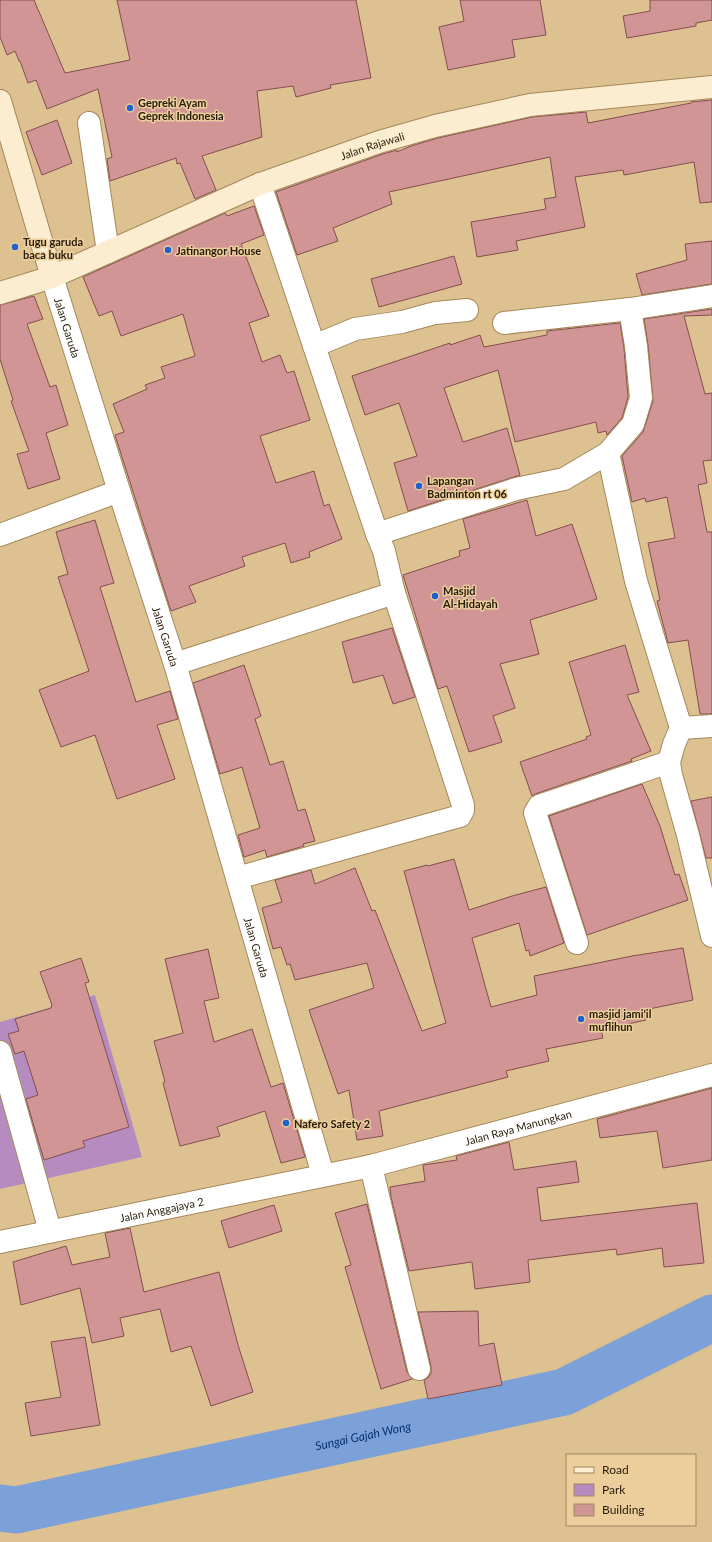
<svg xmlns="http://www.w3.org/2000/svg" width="712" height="1542" font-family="Lato,sans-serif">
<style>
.green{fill:#b58bc0}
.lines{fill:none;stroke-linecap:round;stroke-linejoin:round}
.river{stroke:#7ca0d8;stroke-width:47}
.building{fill:#d09594;stroke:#834f4f}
.minor-casing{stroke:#a4885a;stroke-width:24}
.tertiary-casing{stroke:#a4885a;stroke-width:24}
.secondary-casing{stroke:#a4885a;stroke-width:24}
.minor{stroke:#fff;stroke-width:22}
.tertiary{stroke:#fff;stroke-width:22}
.secondary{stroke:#fcecd0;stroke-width:22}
.poi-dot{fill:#1c62cd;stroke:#ecce9d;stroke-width:1.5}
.labels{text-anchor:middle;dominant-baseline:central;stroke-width:3;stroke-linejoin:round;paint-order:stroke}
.poi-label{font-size:11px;font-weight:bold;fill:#271c09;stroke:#ecce9d;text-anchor:start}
.street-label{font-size:11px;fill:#271c09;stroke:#ecce9d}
.water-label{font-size:12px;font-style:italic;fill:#053172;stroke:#ecce9d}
</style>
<rect width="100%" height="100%" fill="#dec191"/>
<polygon class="green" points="95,995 142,1157 0,1189 0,1022"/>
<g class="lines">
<path class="river" id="s1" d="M 0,1508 L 16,1510 L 564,1392 L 712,1318"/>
</g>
<g class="building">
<polygon points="0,0 34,0 65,73 130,60 117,0 356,0 371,78 330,85 331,88 296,97 293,86 257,91 262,137 202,156 216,190 195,199 180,163 177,164 176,158 110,181 107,159 112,157 98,89 47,109 36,80 28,83 20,61 19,61 15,51 7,55 0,37"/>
<polygon points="460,0 540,0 546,35 512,40 515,57 448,70 439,27 464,21"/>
<polygon points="650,0 712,0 712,20 696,23 696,26 627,38 623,16 650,11"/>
<polygon points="712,100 712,202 700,203 694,162 624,175 623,170 575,177 585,227 516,241 518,250 477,257 471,222 546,209 544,199 556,197 550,157 389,192 392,204 333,228 338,241 297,255 276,192 383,154 397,150 397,152 411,146 438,138 532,117 586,112 588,123 691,103 691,102"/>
<polygon points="57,120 72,163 42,175 26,132"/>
<polygon points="254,206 264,235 241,244 269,316 249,323 262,362 280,355 287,373 294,371 310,420 260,436 276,483 314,471 324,506 329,504 342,539 309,552 310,557 291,563 285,543 242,557 245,566 189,586 196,602 171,611 115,435 124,432 113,404 147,389 145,385 165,378 161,367 195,356 183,314 121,336 112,311 99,316 83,277 225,213 227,216"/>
<polygon points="712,241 712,284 642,295 636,274 687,260 685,244"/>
<polygon points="454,256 462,284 379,307 371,279"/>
<polygon points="34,296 43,319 27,324 50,387 56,385 68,425 46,433 60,479 28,489 17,454 29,451 11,401 13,400 0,359 0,305"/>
<polygon points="712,309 712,315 684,316 705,394 712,393 712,460 703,461 707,483 698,485 707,532 712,532 712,714 700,714 688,640 668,643 657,601 660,600 648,543 675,538 667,497 646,502 645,498 632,502 622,456 643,432 653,401 648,345 644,319"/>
<polygon points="620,323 624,348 628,397 622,418 607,435 606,431 598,433 596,422 515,442 498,370 444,388 463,442 507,428 520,475 408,511 394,463 417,456 399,403 365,415 352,376 450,343 450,345 480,335 484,347 547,335 547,331"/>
<polygon points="527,500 536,536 572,524 597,599 530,620 539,654 500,664 515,708 493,716 502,742 469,752 447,686 438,689 403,575 460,556 459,551 470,548 463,519"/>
<polygon points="95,520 114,583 100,587 136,702 170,691 178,719 157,725 175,779 117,799 95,735 61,747 39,690 89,671 58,577 68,574 56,532"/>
<polygon points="392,628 415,697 393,704 383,675 353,683 342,642"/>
<polygon points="625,645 639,692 627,695 651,751 631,759 632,761 535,794 532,796 520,762 587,739 586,737 591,735 569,662"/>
<polygon points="244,665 261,716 255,719 270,765 283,761 298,811 305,809 315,841 303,844 304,846 267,857 265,850 244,857 238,835 260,828 242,767 220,774 193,683"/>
<polygon points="642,784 660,826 675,875 679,874 688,900 587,935 549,816"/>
<polygon points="712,797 712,858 706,858 691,801"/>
<polygon points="454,859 469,910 512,896 546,887 564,943 530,956 529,950 526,951 519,923 472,938 491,1007 537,995 534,976 632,956 683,948 693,1000 644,1010 646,1020 601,1030 603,1038 546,1049 549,1061 506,1071 508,1077 379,1111 383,1136 357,1140 349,1090 338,1094 309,1010 374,988 367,963 295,980 290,964 287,965 281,947 273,949 262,908 282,902 275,880 311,870 315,884 355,868 372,911 375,910 422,1031 446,1023 404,871 427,865 428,866"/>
<polygon points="208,949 219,998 204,1001 214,1042 252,1029 271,1087 283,1083 305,1157 281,1163 265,1111 217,1127 220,1136 180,1146 163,1083 165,1082 154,1041 183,1033 165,959"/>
<polygon points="81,958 89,982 85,983 129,1127 83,1141 85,1147 44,1160 26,1099 38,1095 24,1051 15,1054 8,1034 19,1031 15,1019 51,1008 52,1005 40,972"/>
<polygon points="712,1088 712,1160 663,1168 657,1131 600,1138 597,1119"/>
<polygon points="509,1142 514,1170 576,1161 579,1182 537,1188 541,1221 697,1203 704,1263 664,1267 662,1248 617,1255 616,1249 528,1260 530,1282 475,1289 472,1262 409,1271 391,1197 390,1187 425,1181 423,1165 457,1160 456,1156"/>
<polygon points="367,1204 407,1372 412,1379 381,1389 345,1267 351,1265 335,1213"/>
<polygon points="274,1205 282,1231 229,1248 221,1221"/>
<polygon points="130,1228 144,1292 219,1272 238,1345 253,1392 211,1406 191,1346 171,1352 160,1309 120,1318 124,1336 92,1343 80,1288 21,1305 13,1262 66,1246 72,1265 110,1257 105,1233"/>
<polygon points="478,1311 479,1346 494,1343 502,1385 428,1399 424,1380 428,1378 431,1373 431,1366 418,1312"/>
<polygon points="85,1337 100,1425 31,1436 25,1403 61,1397 51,1342"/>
</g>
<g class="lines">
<defs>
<g id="minor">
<polyline points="89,123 108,252"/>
<polyline points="260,184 377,534"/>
<polyline points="630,309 712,296"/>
<polyline points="504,323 630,309 636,346 641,398 633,424 608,453 636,581 681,728 674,744 669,762 671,775 688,835 712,936"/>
<polyline points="314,346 355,329 402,322 435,313 467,310"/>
<polyline points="0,535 119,491"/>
<polyline points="175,664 394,593 384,551 377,534 516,489 564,479 608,453"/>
<polyline points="681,728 712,726"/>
<polyline points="237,878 460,816 463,810 463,805 394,593"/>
<polyline points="577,943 535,813 539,806 669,762"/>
<polyline points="0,1052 50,1231"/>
<polyline points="371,1166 419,1369"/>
</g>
<g id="tertiary">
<path id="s2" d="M 52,277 L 119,491 L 175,664 L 323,1175"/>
<path id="s3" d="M 0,1242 L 371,1166 L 712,1075"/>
</g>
<g id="secondary">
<polyline points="0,101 52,277"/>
<path id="s4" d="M 0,293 L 52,277 L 260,184 L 379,142 L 435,126 L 530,105 L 712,87"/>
</g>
</defs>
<use href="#minor" class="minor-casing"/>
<use href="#tertiary" class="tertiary-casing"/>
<use href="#secondary" class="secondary-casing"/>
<use href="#minor" class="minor"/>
<use href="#tertiary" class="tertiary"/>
<use href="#secondary" class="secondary"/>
</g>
<g class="poi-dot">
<circle cx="130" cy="108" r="4"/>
<circle cx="15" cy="247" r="4"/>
<circle cx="168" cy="250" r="4"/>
<circle cx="419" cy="486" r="4"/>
<circle cx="435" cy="596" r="4"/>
<circle cx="581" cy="1019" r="4"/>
<circle cx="286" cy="1123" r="4"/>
</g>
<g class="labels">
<g class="poi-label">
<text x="138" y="102">Gepreki Ayam<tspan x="138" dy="13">Geprek Indonesia</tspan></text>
<text x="23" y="241">Tugu garuda<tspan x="23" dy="13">baca buku</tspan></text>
<text x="176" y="250">Jatinangor House</text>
<text x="427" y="480">Lapangan<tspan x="427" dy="13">Badminton rt 06</tspan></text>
<text x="443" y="590">Masjid<tspan x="443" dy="13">Al-Hidayah</tspan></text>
<text x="589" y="1013">masjid jami'il<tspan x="589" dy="13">muflihun</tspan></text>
<text x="294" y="1123">Nafero Safety 2</text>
</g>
<g class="street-label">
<text stroke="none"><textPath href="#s4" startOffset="401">Jalan Rajawali</textPath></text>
<text stroke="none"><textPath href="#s2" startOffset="53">Jalan Garuda</textPath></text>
<text stroke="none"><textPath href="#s2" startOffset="377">Jalan Garuda</textPath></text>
<text stroke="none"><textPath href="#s2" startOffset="701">Jalan Garuda</textPath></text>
<text stroke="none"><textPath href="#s3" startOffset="531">Jalan Raya Manungkan</textPath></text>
<text stroke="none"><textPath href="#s3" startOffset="165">Jalan Anggajaya 2</textPath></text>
</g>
<g class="water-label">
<text stroke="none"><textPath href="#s1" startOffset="371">Sungai Gajah Wong</textPath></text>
</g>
</g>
<rect x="566" y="1454" width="130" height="72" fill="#ecce9d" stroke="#9d8762"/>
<rect x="574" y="1467" width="20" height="6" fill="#fcecd0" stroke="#9d8762"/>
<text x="602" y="1474" font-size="12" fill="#271c09">Road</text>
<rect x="574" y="1484" width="20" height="12" fill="#b58bc0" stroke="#9d8762"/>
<text x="602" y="1494" font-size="12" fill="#271c09">Park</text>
<rect x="574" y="1504" width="20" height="12" fill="#d09594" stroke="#9d8762"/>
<text x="602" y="1514" font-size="12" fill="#271c09">Building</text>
</svg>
